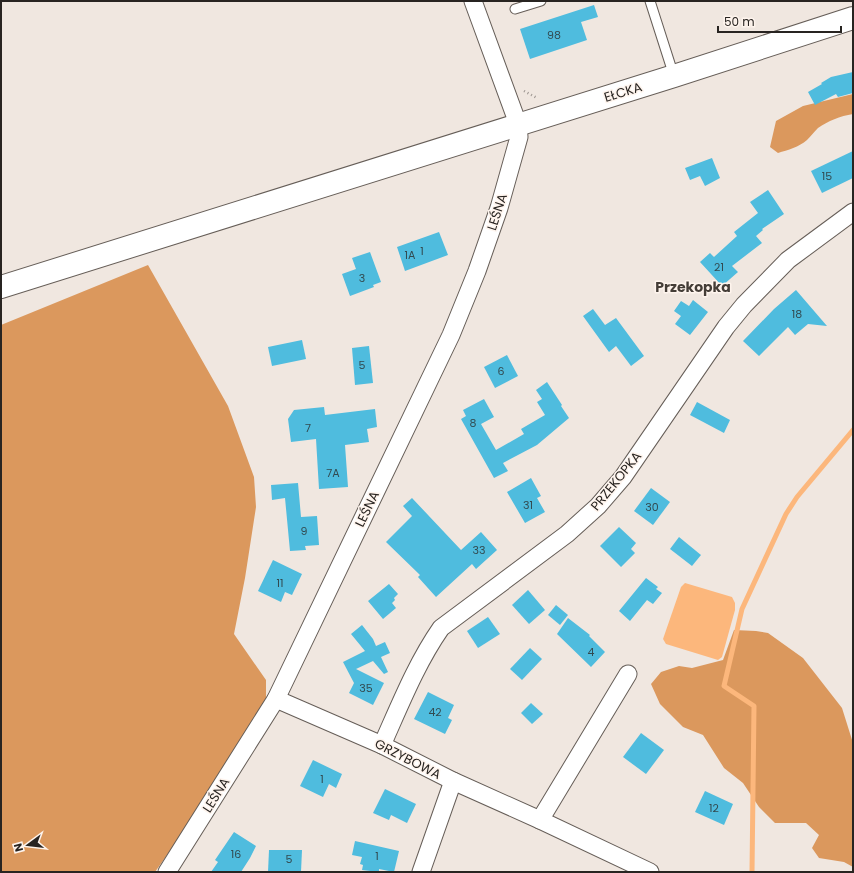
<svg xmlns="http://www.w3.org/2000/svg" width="854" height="873" font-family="Poppins,sans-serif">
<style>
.forest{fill:#db985d}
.water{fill:#fcb77c}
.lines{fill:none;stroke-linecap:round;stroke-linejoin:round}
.stream{stroke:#fcb77c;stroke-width:5}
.building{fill:#4fbcde}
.service-casing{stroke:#665e58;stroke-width:11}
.minor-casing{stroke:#665e58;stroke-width:19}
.primary-casing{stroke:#665e58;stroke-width:24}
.path{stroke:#9a938e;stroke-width:2.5;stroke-dasharray:1 3;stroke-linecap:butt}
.service{stroke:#fff;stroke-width:9}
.minor{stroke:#fff;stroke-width:17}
.primary{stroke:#fff;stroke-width:22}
.labels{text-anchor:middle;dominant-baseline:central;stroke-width:3;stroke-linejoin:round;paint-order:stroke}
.number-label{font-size:11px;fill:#324a50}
.street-label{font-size:13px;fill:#282421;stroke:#fef4ed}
.neighbourhood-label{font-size:14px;font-weight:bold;fill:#443d37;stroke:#fef4ed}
</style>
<rect width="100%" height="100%" fill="#f0e7e0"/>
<g class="forest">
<path d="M 853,94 L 853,114 C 840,116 828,121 818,128 C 814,132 811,136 807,140 C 799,147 788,150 778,153 L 770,147 L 776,121 L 803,106 Z"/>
<polygon points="148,265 228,406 254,477 256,507 245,578 234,634 266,680 266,699 247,741 155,872 1,872 1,325"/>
<polygon points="734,630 756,631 768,633 803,658 842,708 853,743 853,867 844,862 819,858 812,848 819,835 806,823 775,823 759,807 743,783 724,768 703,735 683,727 660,704 651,684 661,672 679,666 692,668 723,660"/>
</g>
<polygon class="water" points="685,583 732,597 735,603 735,610 722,657 718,660 666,644 663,639 681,587"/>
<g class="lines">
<polyline class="stream" points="752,872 754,706 724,686 742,609 786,514 797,497 853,430"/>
</g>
<g class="building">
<polygon points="594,5 598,17 581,22 587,40 530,59 520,29"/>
<polygon points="853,72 853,93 838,97 836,94 815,105 808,92 822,84 821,83 831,77"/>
<polygon points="853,151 853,178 822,193 811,171"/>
<polygon points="712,158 720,178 705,186 700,176 690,180 685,168"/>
<polygon points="768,190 784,214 762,229 763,230 756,236 762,243 732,266 738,272 722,286 700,262 710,253 714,257 737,236 734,232 758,213 750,202"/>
<polygon points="439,232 448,255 405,271 397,247"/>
<polygon points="370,252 381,282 373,285 374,287 350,296 342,274 356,269 352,258"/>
<polygon points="796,290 827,326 808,324 795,335 788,327 759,356 743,341 774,309"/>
<polygon points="693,300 708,312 690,335 675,324 681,316 674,311 681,301 689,306"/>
<polygon points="593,309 605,325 616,318 644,356 631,366 616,346 609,352 583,316"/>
<polygon points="302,340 306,359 272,366 268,347"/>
<polygon points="369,346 373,383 355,385 352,348"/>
<polygon points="507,355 518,376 495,388 484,367"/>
<polygon points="547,382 562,405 561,406 569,418 537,445 503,463 508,471 494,478 461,419 466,416 463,410 484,399 494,417 481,424 496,450 524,434 521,429 545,415 537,402 542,399 536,390"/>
<polygon points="697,402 730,420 724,433 690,415"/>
<polygon points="324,407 325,415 375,409 377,427 367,429 369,442 345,445 348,487 319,489 316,439 291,442 288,419 294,410"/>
<polygon points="531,478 541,496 537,498 545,512 525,523 507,492"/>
<polygon points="298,483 301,517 317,516 319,545 305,546 306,550 290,551 285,498 272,500 271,485"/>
<polygon points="651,488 670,502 653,525 634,511"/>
<polygon points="412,498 461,550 481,532 497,550 476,569 472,564 436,597 418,577 420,575 386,542 412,516 403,506"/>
<polygon points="619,527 636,543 631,549 635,553 621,567 600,546"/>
<polygon points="679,537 701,555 692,566 670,549"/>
<polygon points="273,560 302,574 292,595 285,592 281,602 258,591"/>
<polygon points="646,578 658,587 656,589 662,593 653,604 647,600 630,621 619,611"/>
<polygon points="389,584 398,594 394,598 395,600 392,603 396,608 383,619 368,601"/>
<polygon points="528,590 545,610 529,624 512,605"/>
<polygon points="556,605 568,615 560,625 548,615"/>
<polygon points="488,617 500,634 478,648 467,631"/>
<polygon points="568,618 590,635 589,636 605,652 591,667 557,634"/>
<polygon points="362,625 373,639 376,646 385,642 390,653 381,657 388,672 384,674 373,661 356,669 384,683 373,705 349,693 354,683 343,662 365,651 351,634"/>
<polygon points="530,648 542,659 522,680 510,669"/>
<polygon points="428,692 454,705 448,718 452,720 445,734 414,719"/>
<polygon points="531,703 543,714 532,724 521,713"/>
<polygon points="641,733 664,750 646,774 623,757"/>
<polygon points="313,760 342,774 336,788 329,784 323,797 300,786"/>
<polygon points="385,789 416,804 407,823 391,815 389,820 373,813"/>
<polygon points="705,791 733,804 724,825 695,812"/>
<polygon points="234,832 256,846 250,858 241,872 211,872 218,862 215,860"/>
<polygon points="355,841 399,851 394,872 379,869 379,872 362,870 363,865 360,864 362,857 352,855"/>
<polygon points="269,850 302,850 301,872 268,872"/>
</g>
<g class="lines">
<defs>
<g id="service">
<polyline points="650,1 674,76"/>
<polyline points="515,9 541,1"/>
</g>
<g id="minor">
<polyline points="276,699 382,745 453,781 540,820 650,872"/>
<path d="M 382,745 C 400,705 416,664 441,628 L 567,534 L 598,506 L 623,477 L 726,327 L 744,305 L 788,260 L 853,212"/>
<polyline points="540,820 628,674"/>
<polyline points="167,872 276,699 451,335 477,271 499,208 519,137 518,124 473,1"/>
<polyline points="421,872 453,781"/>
</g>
<polyline id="primary" points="1,287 674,76 853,18"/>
</defs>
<use href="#service" class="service-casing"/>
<use href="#minor" class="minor-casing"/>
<use href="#primary" class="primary-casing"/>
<polyline class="path" points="524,91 537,98"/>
<use href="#service" class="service"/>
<use href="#minor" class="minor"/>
<use href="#primary" class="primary"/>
</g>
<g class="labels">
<g class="number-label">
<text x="554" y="35">98</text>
<text x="827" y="176">15</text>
<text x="422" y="251">1</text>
<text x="410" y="255">1A</text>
<text x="719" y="267">21</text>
<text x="362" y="278">3</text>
<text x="797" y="314">18</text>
<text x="362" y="365">5</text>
<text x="501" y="371">6</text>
<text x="473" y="423">8</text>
<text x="308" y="428">7</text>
<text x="333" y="473">7A</text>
<text x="528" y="505">31</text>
<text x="652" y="507">30</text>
<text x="304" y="531">9</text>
<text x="479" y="550">33</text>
<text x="280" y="583">11</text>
<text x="591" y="652">4</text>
<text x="366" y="688">35</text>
<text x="435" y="712">42</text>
<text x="322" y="779">1</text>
<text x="714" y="808">12</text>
<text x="236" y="854">16</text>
<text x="377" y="856">1</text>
<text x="289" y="859">5</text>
</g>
<g class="street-label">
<text transform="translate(623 92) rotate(-17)">EŁCKA</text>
<text transform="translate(497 212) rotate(-72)">LEŚNA</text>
<text transform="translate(616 481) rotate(-51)">PRZEKOPKA</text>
<text transform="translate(367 509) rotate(-64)">LEŚNA</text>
<text transform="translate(408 759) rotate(27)">GRZYBOWA</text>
<text transform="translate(216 795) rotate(-58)">LEŚNA</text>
</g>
<g class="neighbourhood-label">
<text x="693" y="287">Przekopka</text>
</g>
</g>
<rect width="854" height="873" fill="none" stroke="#282421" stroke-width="4"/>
<g transform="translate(28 845) rotate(255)" stroke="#fef4ed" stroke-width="3" paint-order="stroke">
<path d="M0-3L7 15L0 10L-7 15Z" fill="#282421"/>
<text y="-6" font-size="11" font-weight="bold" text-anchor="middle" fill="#282421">N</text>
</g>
<path d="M718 26v6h123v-6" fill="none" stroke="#282421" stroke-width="2"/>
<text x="724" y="26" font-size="12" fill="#282421" stroke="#fef4ed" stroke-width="3" paint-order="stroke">50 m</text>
</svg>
